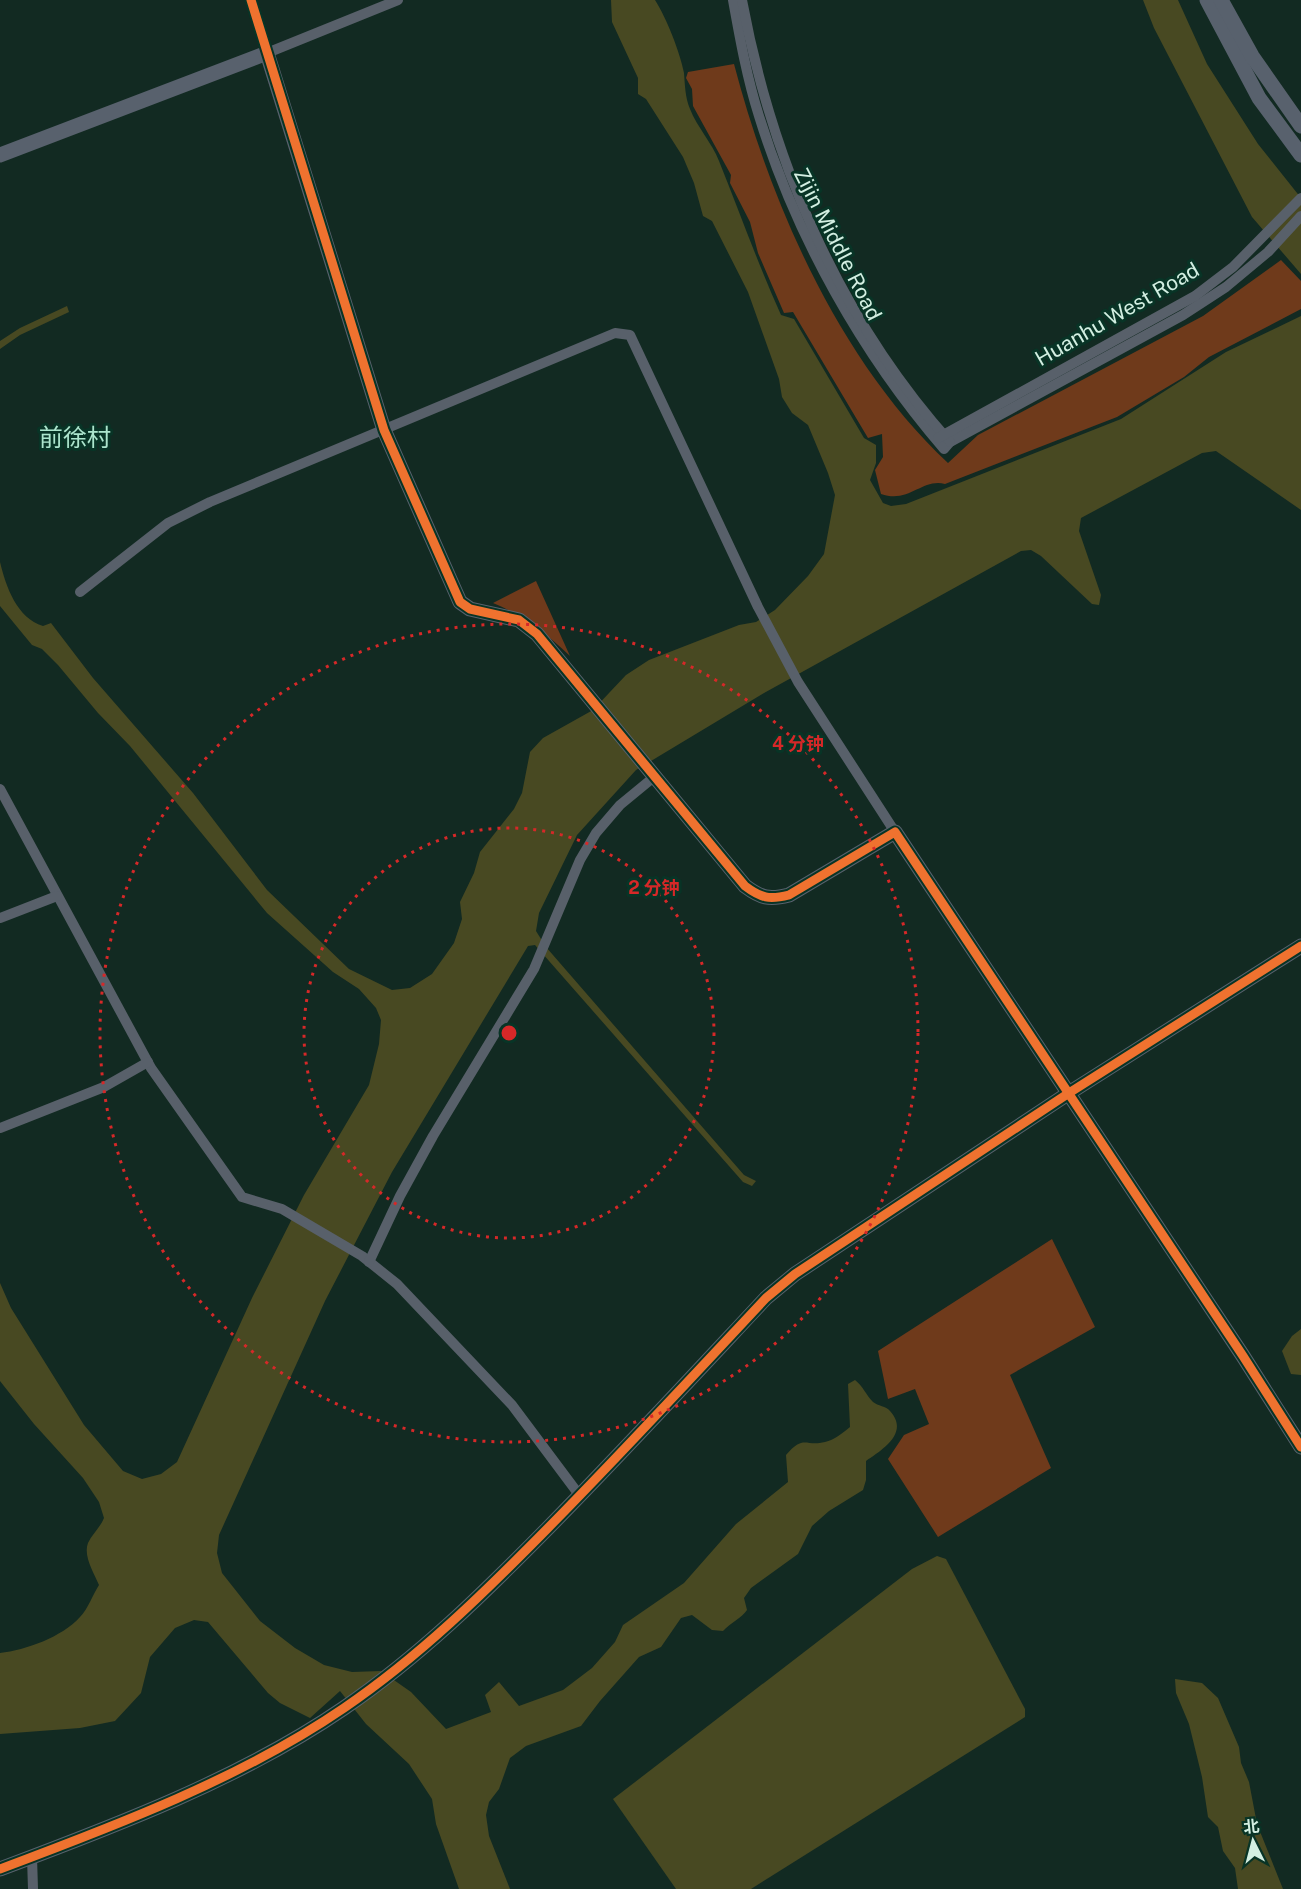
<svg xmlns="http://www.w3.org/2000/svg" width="1301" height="1889" font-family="'Public Sans','Noto Sans SC',sans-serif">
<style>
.green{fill:#6f3a1b}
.water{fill:#484922}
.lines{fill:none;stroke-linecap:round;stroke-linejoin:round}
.street{stroke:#58606a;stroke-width:10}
.secondary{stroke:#58616d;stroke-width:15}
.cycleway-casing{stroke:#083426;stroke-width:13}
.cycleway{stroke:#ef722f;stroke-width:9}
.ring{fill:none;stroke:#d62828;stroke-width:3;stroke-dasharray:3 6}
.labels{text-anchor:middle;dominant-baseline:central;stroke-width:6;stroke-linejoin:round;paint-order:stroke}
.street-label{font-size:21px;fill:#d3efe2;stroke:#083426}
.quarter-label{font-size:24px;fill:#ace5cd;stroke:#083426}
.centre{fill:#d62828;stroke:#083426;stroke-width:3}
.ring-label{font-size:18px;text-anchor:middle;font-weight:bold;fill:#d62828;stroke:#083426;stroke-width:6;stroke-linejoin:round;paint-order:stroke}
</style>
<rect width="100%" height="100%" fill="#122a22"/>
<g class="green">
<path d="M 734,64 C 771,205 840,362 948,463 L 978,435 L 1203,316 L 1281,260 L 1301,281 L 1301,309 L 1209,357 L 1184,377 L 1117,417 L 945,484 C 922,478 909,504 881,494 L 875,470 L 883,457 L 882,434 L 868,438 L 793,312 L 784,313 L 758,253 L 750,222 L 730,183 L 731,175 L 693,106 L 692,89 L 686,78 L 688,72 Z"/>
<path d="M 536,581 L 570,656 C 546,633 524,616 493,603 Z"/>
<polygon points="1052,1239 1095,1327 1010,1375 1051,1468 938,1537 888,1459 904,1435 929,1424 915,1389 888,1399 878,1351"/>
</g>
<g class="water">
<path d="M 611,0 L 655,0 C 666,17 680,52 684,73 C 685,85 685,97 690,109 C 697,127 712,143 719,161 C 740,213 758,264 781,315 L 794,319 L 864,438 L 876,445 L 876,463 L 870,480 L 883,503 L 891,506 L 906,504 L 1121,419 L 1226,352 L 1301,316 L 1301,510 L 1216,451 L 1202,453 L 1081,518 L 1079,531 L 1101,595 L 1099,605 L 1092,604 L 1041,556 L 1031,550 L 1021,551 L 764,693 L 636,770 L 577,835 L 539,913 L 536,931 L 546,947 L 744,1175 L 756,1181 L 752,1186 L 743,1182 L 535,945 L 528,946 L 392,1172 L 325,1301 L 219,1535 L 217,1553 L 222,1573 L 260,1621 L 295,1648 L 324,1665 L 352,1672 L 381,1671 L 411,1692 L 446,1729 L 491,1712 L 485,1695 L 499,1682 L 519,1706 L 563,1690 L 592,1668 L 615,1642 L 623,1625 L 684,1583 L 736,1524 L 788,1482 L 786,1455 C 804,1434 805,1447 825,1442 C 834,1440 843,1433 850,1427 L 848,1384 L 855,1380 C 863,1386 866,1395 873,1402 C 878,1406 886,1406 890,1411 C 910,1433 882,1450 866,1461 L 866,1480 L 863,1490 L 829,1511 L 812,1526 L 798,1554 L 751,1588 L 744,1598 L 747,1610 C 742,1618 730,1623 723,1631 L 712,1630 L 692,1615 L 681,1618 L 661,1647 L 639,1657 L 600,1701 L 581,1726 L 526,1746 L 510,1758 L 499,1789 L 489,1802 L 486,1815 L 489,1836 L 510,1889 L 459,1889 L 436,1824 L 432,1799 L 409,1764 L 366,1724 L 340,1691 L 310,1718 L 280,1703 L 268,1693 L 208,1622 L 194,1620 L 175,1628 L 150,1657 L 141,1693 L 115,1721 L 80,1728 L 0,1734 L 0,1653 C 26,1650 62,1637 80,1617 C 88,1609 93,1594 99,1585 C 94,1573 83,1556 88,1543 C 92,1534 100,1528 104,1518 L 99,1502 L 83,1478 L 34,1424 L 0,1381 L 0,1283 L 11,1308 L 84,1425 L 123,1471 L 142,1479 L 161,1474 L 177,1462 L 252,1298 L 304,1195 L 369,1085 L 379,1044 L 381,1020 L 376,1008 L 359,989 L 333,972 L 267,913 L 130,746 L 98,713 L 58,665 L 42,649 L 32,645 L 18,628 L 0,606 L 0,562 C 6,587 17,618 43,626 L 51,623 L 93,678 L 193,793 L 267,890 L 349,969 L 392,990 L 410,988 L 432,974 L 454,943 L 462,919 L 460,902 L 474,873 L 480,852 L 514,809 L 522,793 L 530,752 L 543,738 L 593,710 L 626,675 L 649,660 L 739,625 L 756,622 L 775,610 L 808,576 L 824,554 L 835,495 L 828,473 L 808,425 L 792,413 L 782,397 L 779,379 L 748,292 L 712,221 L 703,216 L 694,183 L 683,157 L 646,99 L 638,94 L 638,78 L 612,22 Z"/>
<polygon points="1143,0 1178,0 1207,64 1258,144 1301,198 1301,274 1252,217 1154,28"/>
<polygon points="67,306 69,312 20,335 0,349 0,341 20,328"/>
<polygon points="1301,1329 1301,1375 1291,1374 1282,1351 1292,1336"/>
<polygon points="937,1556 946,1559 1025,1709 1025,1717 751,1889 676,1889 613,1799 912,1569"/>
<polygon points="1175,1679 1202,1683 1218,1698 1239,1747 1241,1763 1249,1782 1257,1824 1283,1889 1238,1889 1235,1868 1223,1851 1218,1827 1208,1817 1202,1777 1189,1724 1176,1693"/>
</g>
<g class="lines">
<g class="street">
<polyline points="251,0 267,53 398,0"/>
<path d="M 733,0 C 740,39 747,78 759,116 C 796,236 862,354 944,449 L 950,442 L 1183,315 L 1226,287 L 1268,252 L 1301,216"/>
<path d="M 742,0 C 772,162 839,318 950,442"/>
<polyline points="938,438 1195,296 1233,267 1301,198"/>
<polyline points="80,592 168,523 210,502 615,333 630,335 758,607 798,682 895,832"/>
<polyline points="0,789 151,1068 242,1197 282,1209 362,1256 397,1284 512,1405 580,1496"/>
<polyline points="0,918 57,896"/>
<polyline points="0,1128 104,1087 148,1062"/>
<polyline points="369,1262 400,1196 433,1136 534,969 580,860 596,833 620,805 654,777"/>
<polyline points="32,1857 33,1889"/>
</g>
<g class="secondary">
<polyline points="1207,0 1259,98 1301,155"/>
<polyline points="1221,0 1252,56 1301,126"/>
<path d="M 0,155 L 267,53 L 384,430 L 460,602 L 470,609 L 519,620 L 537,634 L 745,886 C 761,898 769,900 789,895 L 895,832 L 1243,1356 L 1301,1447"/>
<path d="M 0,1869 C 115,1826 242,1778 344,1708 C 420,1656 484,1593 548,1528 C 622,1453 694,1375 766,1298 L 795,1274 L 1069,1093 L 1301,946"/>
</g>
<defs>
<g id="cycleway">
<path d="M 251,0 L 384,430 L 460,602 L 470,609 L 519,620 L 537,634 L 745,886 C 761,898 769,900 789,895 L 895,832 L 1243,1356 L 1301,1447"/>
<path d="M 0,1869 C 115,1826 242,1778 344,1708 C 420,1656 484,1593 548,1528 C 622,1453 694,1375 766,1298 L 795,1274 L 1069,1093 L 1301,946"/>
</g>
</defs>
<use href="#cycleway" class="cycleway-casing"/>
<use href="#cycleway" class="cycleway"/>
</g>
<g class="ring">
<circle cx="509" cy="1033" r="205"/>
<circle cx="509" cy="1033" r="409"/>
</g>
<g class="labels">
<g class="street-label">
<text transform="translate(838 244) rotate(63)">Zijin Middle Road</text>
<text transform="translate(1117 314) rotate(-30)">Huanhu West Road</text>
</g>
<g class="quarter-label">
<text x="75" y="437">前徐村</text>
</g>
</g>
<circle cx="509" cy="1033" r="9" class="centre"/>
<g class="ring-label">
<text x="798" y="750">4 分钟</text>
<text x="654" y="894">2 分钟</text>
</g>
<g transform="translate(1253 1841) rotate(354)" stroke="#083426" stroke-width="4.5" paint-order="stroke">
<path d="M0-4.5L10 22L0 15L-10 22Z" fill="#d3efe2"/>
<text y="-9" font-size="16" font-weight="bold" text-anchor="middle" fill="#d3efe2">北</text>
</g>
</svg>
